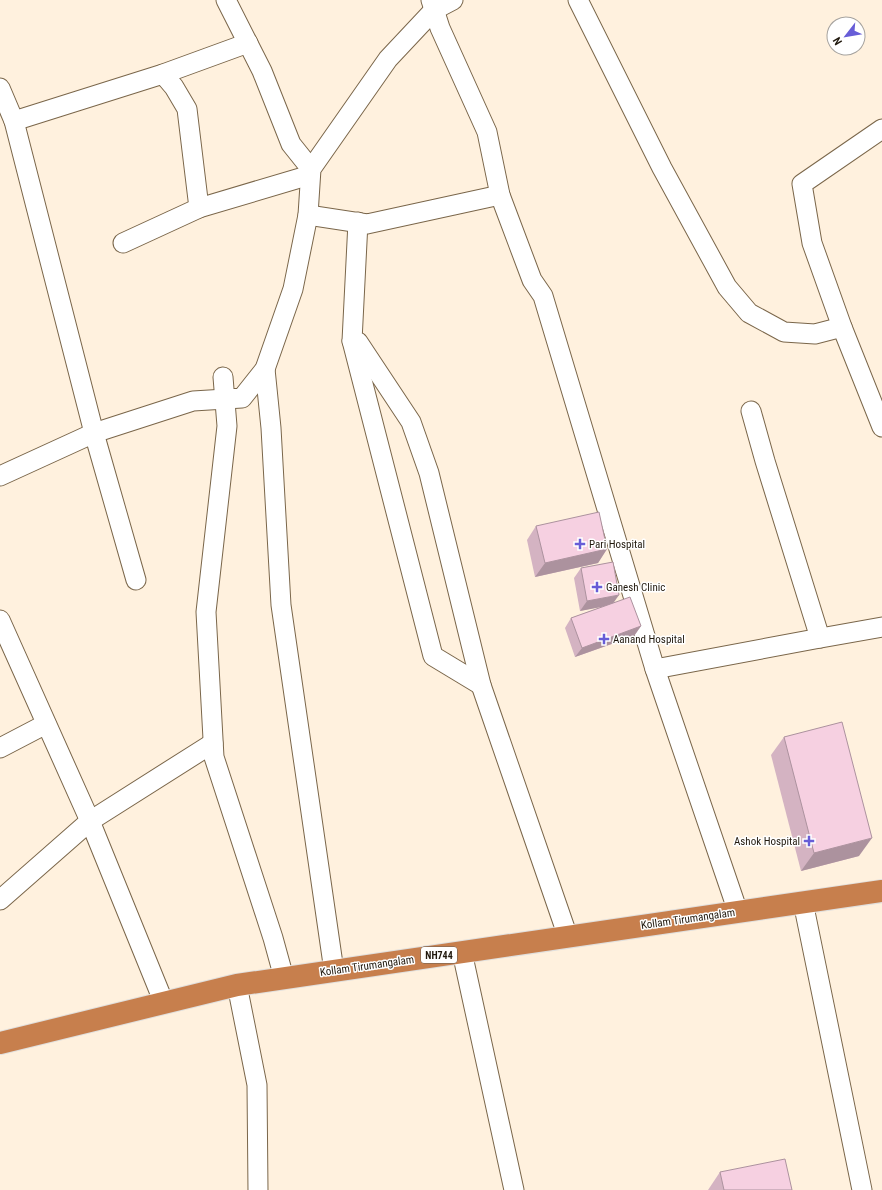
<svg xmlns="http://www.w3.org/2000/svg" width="882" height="1190" font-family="'Roboto Condensed',sans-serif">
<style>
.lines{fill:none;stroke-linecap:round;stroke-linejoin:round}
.street-casing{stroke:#7a664a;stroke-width:21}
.highway-casing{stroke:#e0dfdd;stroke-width:24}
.street{stroke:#fff;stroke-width:19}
.highway{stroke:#c77f4d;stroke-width:22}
.wall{fill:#d4b3c2}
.shaded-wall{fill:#ac929e}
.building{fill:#f6d0e1;stroke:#ac929e}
.poi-dot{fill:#675dd7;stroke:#fff;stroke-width:1.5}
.labels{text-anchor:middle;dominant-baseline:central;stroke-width:3;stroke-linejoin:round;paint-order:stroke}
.shield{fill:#fff;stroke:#645e56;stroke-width:1}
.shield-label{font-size:10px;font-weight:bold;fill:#21190e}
.poi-label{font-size:11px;fill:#21190e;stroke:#fff;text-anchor:start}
.street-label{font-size:11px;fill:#21190e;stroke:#fff}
</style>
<rect width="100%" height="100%" fill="#fff1de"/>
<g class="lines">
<defs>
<g id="street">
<polyline points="226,0 262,71 291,144 311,169"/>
<polyline points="431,0 440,28 487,132 500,195 532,280 543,296 655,669 738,912"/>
<polyline points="578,0 662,168 727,287 749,313 784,332 815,334 842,327"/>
<polyline points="163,74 248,43"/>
<polyline points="0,88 14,121 94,433 136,580"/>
<polyline points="14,121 163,74 174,87 187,109 199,208 310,175"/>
<polyline points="882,129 802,184 812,243 842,327 882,427"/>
<polyline points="308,215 367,224 500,195"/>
<polyline points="358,222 352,341 433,656 481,685"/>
<polyline points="123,243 199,208"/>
<polyline points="352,341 358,342 411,422 429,473 481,685 568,937"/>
<polyline points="265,369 271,428 281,605 334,971"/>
<polyline points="223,377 227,426 206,612 214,757 273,938 284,978"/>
<polyline points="751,411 765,461 820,638"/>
<polyline points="0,476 94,433 193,401 242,398 265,369 293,289 308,215 311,169 388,59 434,10 453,0"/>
<polyline points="0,620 90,821 164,1003"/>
<polyline points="655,669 815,639 882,627"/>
<polyline points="0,748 46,724"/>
<polyline points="0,900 90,821 213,743"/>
<polyline points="803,902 862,1190"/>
<polyline points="462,952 514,1190"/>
<polyline points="237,985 257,1085 258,1190"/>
</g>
<polyline id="highway" points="0,1043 237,985 882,891"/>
</defs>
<use href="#street" class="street-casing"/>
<use href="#highway" class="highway-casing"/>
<use href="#street" class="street"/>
<use href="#highway" class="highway"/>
</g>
<g class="wall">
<polygon points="536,526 607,549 598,563 535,577 527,540"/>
<polygon points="581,568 614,603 641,626 634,636 575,657 565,628 571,618 604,606 580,611 574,578"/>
<polygon points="784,737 859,856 801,871 771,755"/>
<polygon points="720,1172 792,1190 708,1190"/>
</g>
<g class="shaded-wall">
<polygon points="607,549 598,563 535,577 545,563"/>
<polygon points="619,595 612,605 580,611 587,601"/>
<polygon points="641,626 634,636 575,657 582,648"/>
<polygon points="872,838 859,856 801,871 814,853"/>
</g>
<g class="building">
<polygon points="599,512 607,549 545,563 536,526"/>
<polygon points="613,562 619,595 587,601 581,568"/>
<polygon points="630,597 641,626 582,648 571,618"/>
<polygon points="842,722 872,838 814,853 784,737"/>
<polygon points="785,1159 792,1190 724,1190 720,1172"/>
</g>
<g class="poi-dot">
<path d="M578 538h4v4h4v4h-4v4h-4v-4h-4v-4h4z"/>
<path d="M595 581h4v4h4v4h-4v4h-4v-4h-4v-4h4z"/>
<path d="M602 633h4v4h4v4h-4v4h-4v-4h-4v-4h4z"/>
<path d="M807 835h4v4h4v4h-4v4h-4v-4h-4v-4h4z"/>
</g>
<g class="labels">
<rect class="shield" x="421" y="947" width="36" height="16" rx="3"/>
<g class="shield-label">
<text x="439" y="955">NH744</text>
</g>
<g class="poi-label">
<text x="589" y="544">Pari Hospital</text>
<text x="606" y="587">Ganesh Clinic</text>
<text x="613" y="639">Aanand Hospital</text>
<text x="800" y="841" text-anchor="end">Ashok Hospital</text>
</g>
<g class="street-label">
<text transform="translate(688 919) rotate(-8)">Kollam Tirumangalam</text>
<text transform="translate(367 966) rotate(-8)">Kollam Tirumangalam</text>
</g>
</g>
<g transform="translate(846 36) rotate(239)"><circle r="19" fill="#ffffff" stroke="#a6a39f"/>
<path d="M0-3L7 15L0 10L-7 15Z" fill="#675dd7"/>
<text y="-6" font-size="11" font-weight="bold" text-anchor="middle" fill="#21190e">N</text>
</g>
</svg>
